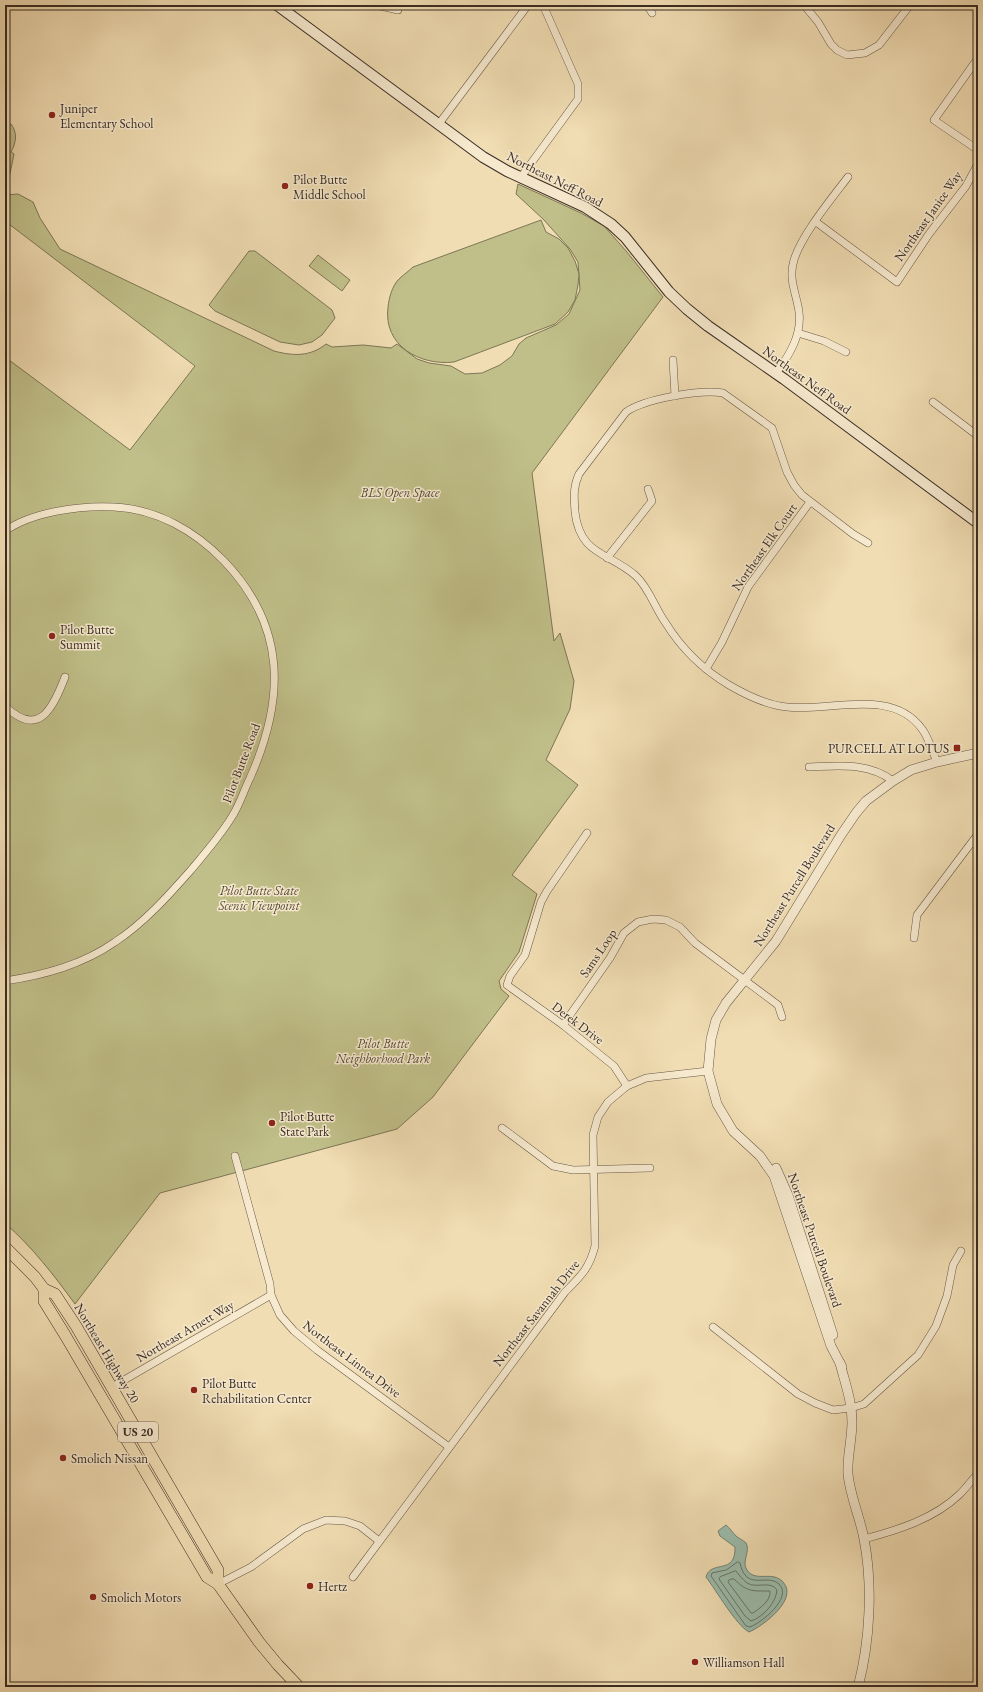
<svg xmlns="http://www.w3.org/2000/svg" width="983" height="1692" font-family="'EB Garamond',serif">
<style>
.green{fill:#c0bf89;stroke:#7c7656}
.water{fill:#9bbcac;stroke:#748275}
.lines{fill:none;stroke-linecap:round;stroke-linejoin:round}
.shore{stroke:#6a7468;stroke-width:1}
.minor-casing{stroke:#675847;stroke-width:8}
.tertiary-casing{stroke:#675847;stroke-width:10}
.secondary-casing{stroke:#392c23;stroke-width:12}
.primary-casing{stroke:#392c23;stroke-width:12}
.minor{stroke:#f6e9ce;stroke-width:7}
.tertiary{stroke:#f6e9ce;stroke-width:9}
.secondary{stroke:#f6e9ce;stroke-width:10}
.primary{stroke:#f1ddb3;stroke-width:11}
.poi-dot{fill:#8f2418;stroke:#f6e9ce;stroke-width:1.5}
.labels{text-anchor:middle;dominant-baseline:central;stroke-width:3;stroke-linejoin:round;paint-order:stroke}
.shield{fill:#f6e9ce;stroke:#726556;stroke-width:1}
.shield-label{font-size:12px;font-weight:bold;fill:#392c23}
.poi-label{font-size:13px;fill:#392c23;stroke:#f6e9ce;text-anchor:start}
.street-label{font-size:13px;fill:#392c23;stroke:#f6e9ce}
.park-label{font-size:13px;font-style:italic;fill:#544937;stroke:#f6e9ce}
</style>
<rect width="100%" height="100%" fill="#f1ddb3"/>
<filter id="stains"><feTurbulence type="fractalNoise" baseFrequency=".005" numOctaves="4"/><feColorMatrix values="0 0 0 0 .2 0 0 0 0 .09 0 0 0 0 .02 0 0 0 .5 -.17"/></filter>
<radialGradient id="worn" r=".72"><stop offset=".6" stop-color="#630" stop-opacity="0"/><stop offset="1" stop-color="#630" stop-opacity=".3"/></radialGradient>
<g class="green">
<path d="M 11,124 C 18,133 16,143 11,152 L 14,154 L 7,188 L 5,187 L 5,125 Z"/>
<path d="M 518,184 L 581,213 L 604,226 L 627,252 L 663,297 L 532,473 L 554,641 L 560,633 L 574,681 L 570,709 L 546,760 L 578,785 L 512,875 L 537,894 L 519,952 L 499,981 L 501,989 L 509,996 L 433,1097 L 397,1129 L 160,1193 L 75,1304 C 53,1274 33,1248 5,1223 L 5,357 L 130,450 L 195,366 L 5,221 L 5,195 L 18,194 L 33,202 L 40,218 L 60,249 L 274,351 C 293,356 310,357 326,344 L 332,347 L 363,345 L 391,348 L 397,344 L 417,359 L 429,363 L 451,366 L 465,374 L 482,373 L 500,365 L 512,356 L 519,344 L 526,338 L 556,325 L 569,314 L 580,290 L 578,262 L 570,249 L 543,219 L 516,194 Z"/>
<path d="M 541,220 L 546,232 L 559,239 L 568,248 L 575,261 L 579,274 L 578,285 L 575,300 L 568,312 L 555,324 L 454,362 C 420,366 383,346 388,307 C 389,298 392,286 399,279 C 403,275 409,271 413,267 Z"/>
<polygon points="249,251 255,251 332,310 335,318 322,335 312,342 299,345 280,342 215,311 209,305"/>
<polygon points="318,255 350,280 342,291 309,266"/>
</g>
<path class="water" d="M 726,1525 C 730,1528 732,1532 736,1536 C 738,1538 743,1540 746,1543 C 751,1551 741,1562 747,1570 C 756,1583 772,1570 783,1582 C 799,1599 763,1626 749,1632 C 736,1625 716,1590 706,1577 C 711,1559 736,1576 735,1547 L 720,1536 L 718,1531 Z"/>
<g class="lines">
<g class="shore">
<path d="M 738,1562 L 740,1563 C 746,1592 767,1573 779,1584 C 793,1598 761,1623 750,1627 L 746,1626 L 741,1619 L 711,1576 L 712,1573 L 726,1570 Z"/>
<path d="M 736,1571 C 739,1575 743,1580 747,1583 C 756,1589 771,1580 777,1590 C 776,1603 763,1617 751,1621 L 745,1616 L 719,1579 L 720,1577 Z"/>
<path d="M 734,1579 C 747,1592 752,1591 770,1591 C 771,1601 760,1608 753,1613 L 751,1613 L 728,1582 L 729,1580 Z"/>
</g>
<defs>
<g id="minor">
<polyline points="376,5 398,10"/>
<polyline points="647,5 652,13"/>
<polyline points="804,5 818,22 831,44 837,50 847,55 865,53 879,45 910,5"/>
<polyline points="978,58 934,120 978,150"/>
<polyline points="438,125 528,5"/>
<polyline points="521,177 578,99 578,84 543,5"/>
<polyline points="816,222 897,282 929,234 966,186 978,164"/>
<polyline points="798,333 824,341 846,352"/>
<polyline points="673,360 675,396"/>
<path d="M 776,373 C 789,356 802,335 799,312 C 797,296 789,281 793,264 C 798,239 832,198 848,177"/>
<polyline points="933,402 978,436"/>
<path d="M 5,531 C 32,512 81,505 114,507 C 157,509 195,531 224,561 C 287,627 285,699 250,778 C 244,790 240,804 233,815 C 221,835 206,852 191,870 C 168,896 144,923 115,942 C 82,965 44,975 5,981"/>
<path d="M 868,543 L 853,534 L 802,495 L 794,485 L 787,472 L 772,428 L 723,393 C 701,389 644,399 626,412 L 579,474 C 573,487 574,498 575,512 C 580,556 609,552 636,576 C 649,588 655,608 665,622 C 681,648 702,669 729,685 C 746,695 767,705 787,707 C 829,712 892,687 922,729 C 929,738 932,751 937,762"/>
<polyline points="607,558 652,501 648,489"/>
<polyline points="706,669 722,642 748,587 810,502"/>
<path d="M 5,706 C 39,739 53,708 65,677"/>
<path d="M 809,767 C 838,766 868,762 893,781"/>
<polyline points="587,833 547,891 541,902 525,955 510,976 507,985 563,1025 614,1066 627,1086"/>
<polyline points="914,938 917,915 978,834"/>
<polyline points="563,1025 610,958 624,933 638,922 653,919 666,920 680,927 695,943 778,1005 782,1017"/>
<polyline points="502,1128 553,1166 573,1170 650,1168"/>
<polyline points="235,1156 270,1284 271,1295 280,1315 294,1331 317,1350 449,1447"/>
<polyline points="713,1327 798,1394 815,1403 833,1410 851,1408 864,1404 918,1355 936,1326 947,1296 953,1265 961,1251"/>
<polyline points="112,1387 271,1295"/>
<path d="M 864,1539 C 898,1530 934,1519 960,1494 C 966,1488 972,1480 978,1473"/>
<path d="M 353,1577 L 565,1292 C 581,1276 589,1269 595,1246 L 593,1135 L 598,1117 L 608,1102 L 627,1086 L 646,1078 L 708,1071"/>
<polyline points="218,1584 251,1567 303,1529 326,1520 345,1521 360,1526 379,1541"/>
</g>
<g id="tertiary">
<polyline points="776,1168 788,1195 833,1335"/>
<path d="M 840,1363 C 845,1383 852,1401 852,1422 C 852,1440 847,1456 848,1474 C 850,1496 860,1517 864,1539 C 873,1585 870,1642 858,1687"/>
<polyline points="842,1367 831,1346 774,1176 760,1156 733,1131 717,1104 708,1071 711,1039 716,1020 726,1003 776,941 841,835 856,813 866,801 893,781 911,770 937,762 978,753"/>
</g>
<polyline id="secondary" points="277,5 483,157 507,171 585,207 611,224 625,237 669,292 687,309 708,326 784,379 978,523"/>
<g id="primary">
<polyline points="5,1247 35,1277 44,1289 55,1294 76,1326 218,1570 218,1584"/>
<polyline points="44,1289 44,1301 65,1335 207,1577 218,1584 259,1642 278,1665 299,1687"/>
</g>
</defs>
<use href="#minor" class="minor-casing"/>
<use href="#tertiary" class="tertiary-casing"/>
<use href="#secondary" class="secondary-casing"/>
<use href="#primary" class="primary-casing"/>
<use href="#minor" class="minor"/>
<use href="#tertiary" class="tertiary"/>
<use href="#secondary" class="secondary"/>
<use href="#primary" class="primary"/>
</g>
<g class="poi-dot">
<circle cx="52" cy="115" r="4"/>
<circle cx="285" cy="186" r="4"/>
<circle cx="52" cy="636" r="4"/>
<rect x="953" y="744" width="8" height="8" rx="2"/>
<circle cx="272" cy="1123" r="4"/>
<circle cx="194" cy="1390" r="4"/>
<circle cx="63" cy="1458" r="4"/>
<circle cx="310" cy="1586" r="4"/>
<circle cx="93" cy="1597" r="4"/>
<circle cx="695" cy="1662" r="4"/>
</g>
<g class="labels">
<rect class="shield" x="118" y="1422" width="40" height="20" rx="3"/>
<g class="shield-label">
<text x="138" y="1432">US 20</text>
</g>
<g class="poi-label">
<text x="60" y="108">Juniper<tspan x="60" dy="15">Elementary School</tspan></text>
<text x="293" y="179">Pilot Butte<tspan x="293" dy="15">Middle School</tspan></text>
<text x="60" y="629">Pilot Butte<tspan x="60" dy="15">Summit</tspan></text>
<text x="949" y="748" text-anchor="end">PURCELL AT LOTUS</text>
<text x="280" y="1116">Pilot Butte<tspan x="280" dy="15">State Park</tspan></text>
<text x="202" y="1383">Pilot Butte<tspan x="202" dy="15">Rehabilitation Center</tspan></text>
<text x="71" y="1458">Smolich Nissan</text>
<text x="318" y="1586">Hertz</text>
<text x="101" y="1597">Smolich Motors</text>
<text x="703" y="1662">Williamson Hall</text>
</g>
<g class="street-label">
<text transform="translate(555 179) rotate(27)">Northeast Neff Road</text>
<text transform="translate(928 216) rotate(-55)">Northeast Janice Way</text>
<text transform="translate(807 380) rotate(36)">Northeast Neff Road</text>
<text transform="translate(764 547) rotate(-55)">Northeast Elk Court</text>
<text transform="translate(241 763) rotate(-69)">Pilot Butte Road</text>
<text transform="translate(794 885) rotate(-58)">Northeast Purcell Boulevard</text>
<text transform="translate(598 953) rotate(-56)">Sams Loop</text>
<text transform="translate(578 1023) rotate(37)">Derek Drive</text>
<text transform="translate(815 1240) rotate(71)">Northeast Purcell Boulevard</text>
<text transform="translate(536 1313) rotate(-52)">Northeast Savannah Drive</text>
<text transform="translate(185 1331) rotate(-30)">Northeast Arnett Way</text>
<text transform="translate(107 1353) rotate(59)">Northeast Highway 20</text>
<text transform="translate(352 1359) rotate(37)">Northeast Linnea Drive</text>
</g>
<g class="park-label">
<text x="400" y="492">BLS Open Space</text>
<text x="259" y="890">Pilot Butte State<tspan x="259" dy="15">Scenic Viewpoint</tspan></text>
<text x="383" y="1043">Pilot Butte<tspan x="383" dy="15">Neighborhood Park</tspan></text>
</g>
</g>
<rect width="983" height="1692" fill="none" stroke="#f1ddb3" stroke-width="20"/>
<rect x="6" y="6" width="971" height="1680" fill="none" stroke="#392c23" stroke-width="2"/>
<rect x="10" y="10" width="963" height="1672" fill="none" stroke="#392c23"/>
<rect width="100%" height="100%" filter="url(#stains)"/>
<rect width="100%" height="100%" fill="url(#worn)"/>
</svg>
